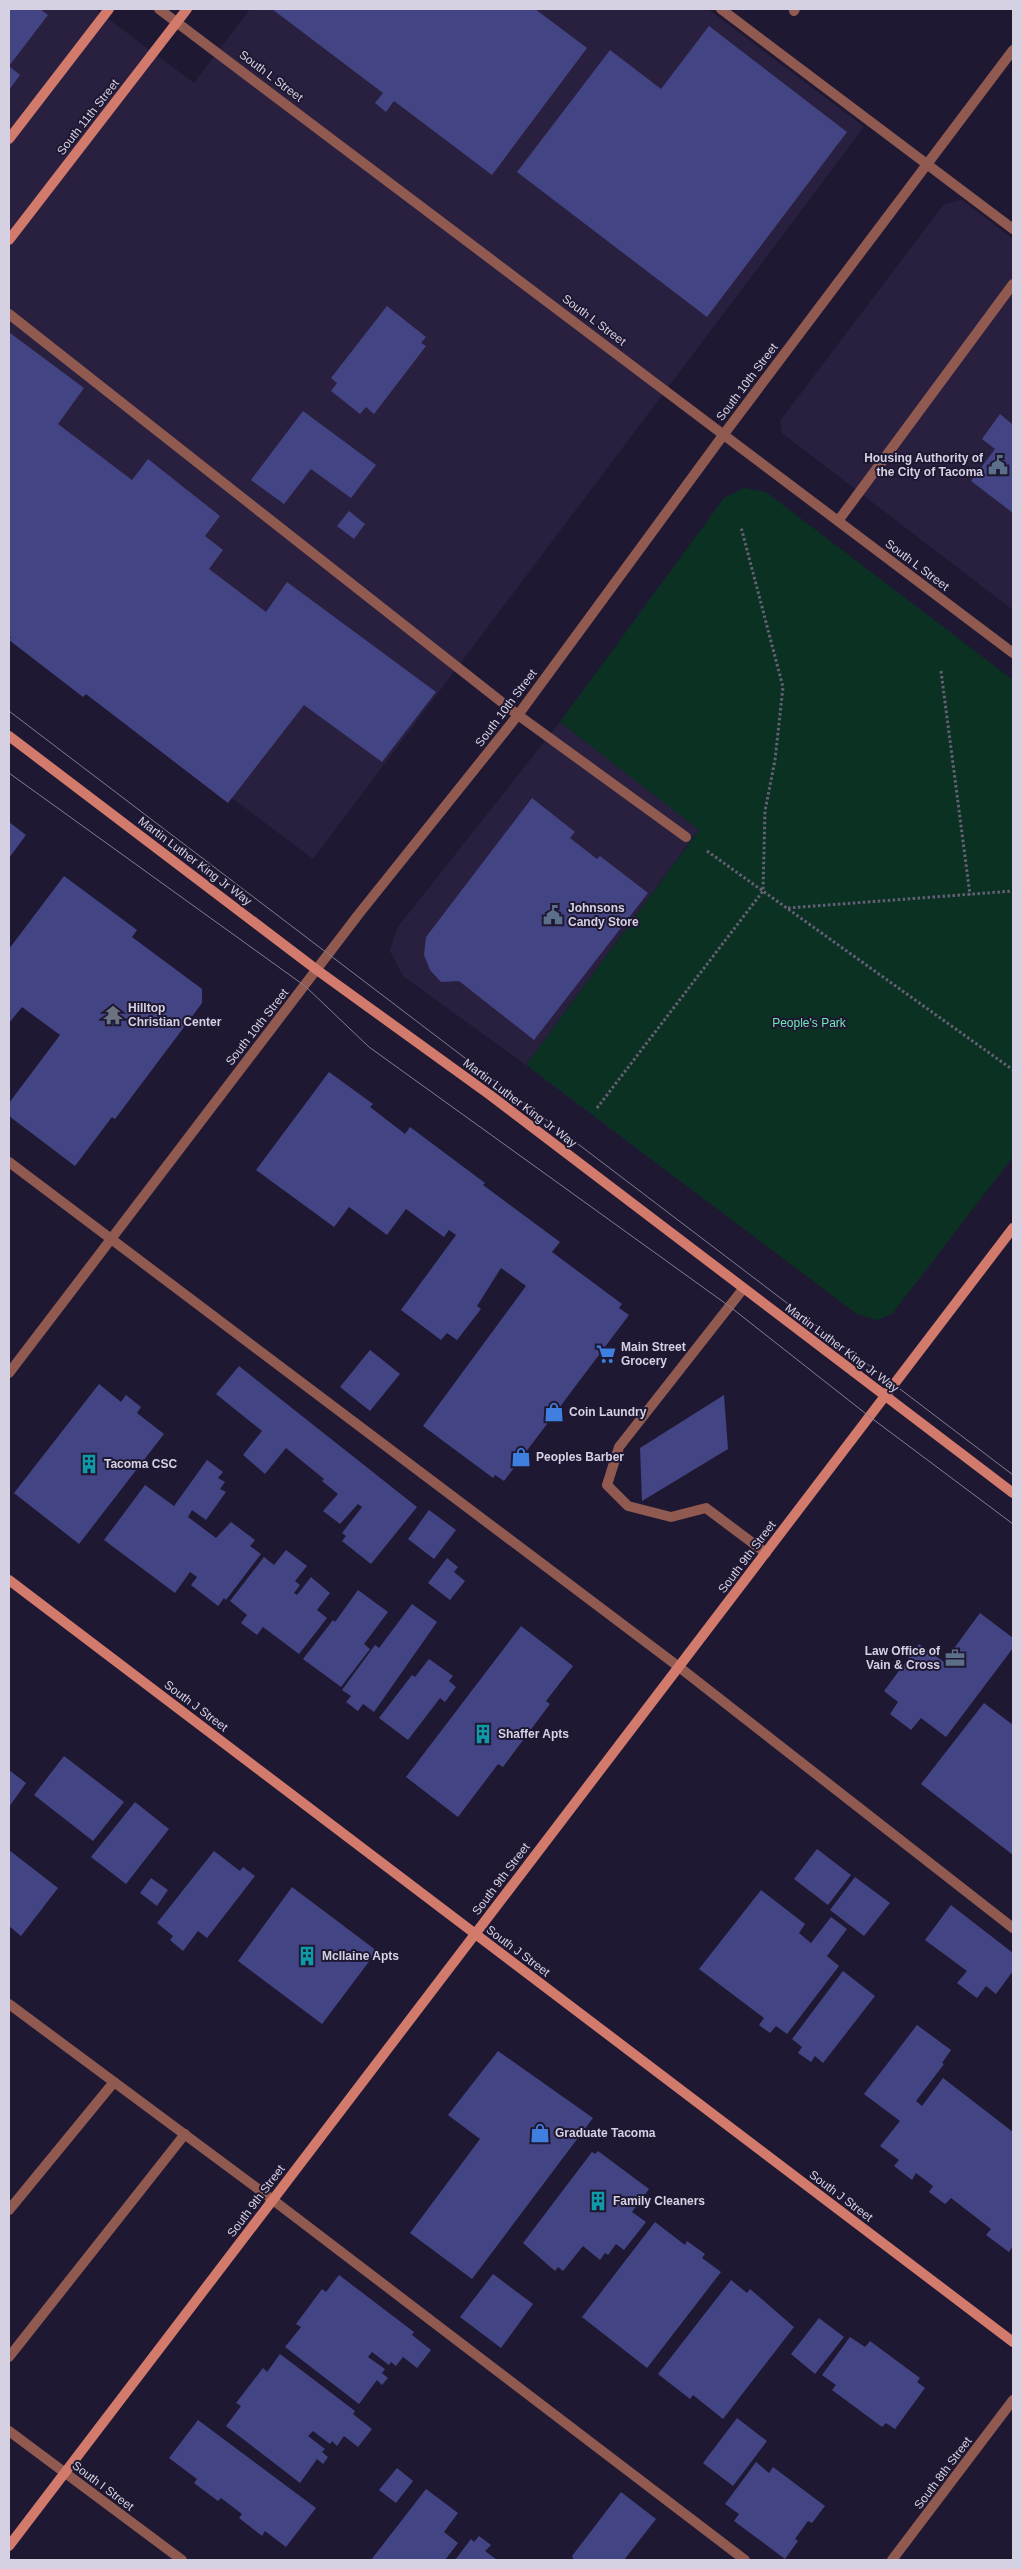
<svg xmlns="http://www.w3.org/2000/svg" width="1022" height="2569" font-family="Arial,sans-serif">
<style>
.built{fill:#29203f}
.green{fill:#0b3123}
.building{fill:#434483}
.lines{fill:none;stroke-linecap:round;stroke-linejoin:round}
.path{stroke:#666077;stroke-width:3;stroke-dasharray:2.5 2.5;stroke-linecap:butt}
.lane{stroke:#905a50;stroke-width:10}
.street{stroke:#905a50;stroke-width:10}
.secondary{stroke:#d27b6c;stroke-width:10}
.tram{stroke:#827d92;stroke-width:1}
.labels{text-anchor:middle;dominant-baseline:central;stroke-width:4;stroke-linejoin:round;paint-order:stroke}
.street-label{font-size:12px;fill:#d5d1e3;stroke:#1f1832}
.poi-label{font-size:12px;font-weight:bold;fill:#d5d1e3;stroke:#1f1832;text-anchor:start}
.park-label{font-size:12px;fill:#6ee9b6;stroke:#1f1832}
</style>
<rect width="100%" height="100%" fill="#1f1832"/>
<g class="built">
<polygon points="9,9 95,9 194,83 250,9 708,9 864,127 313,859 9,630"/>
<polygon points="962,200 1013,239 1013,610 782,433 780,421 944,204"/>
<polygon points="560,722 699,829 526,1065 403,976 390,951 397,928"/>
</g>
<polygon class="green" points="744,488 766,492 1013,680 1013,1157 892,1314 877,1320 857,1314 526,1065 699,830 560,722 724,498"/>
<g class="building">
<polygon points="9,9 40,9 48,15 9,66"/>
<polygon points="272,9 535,9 587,48 492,175 394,101 386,112 375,103 383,93"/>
<polygon points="709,26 847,132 707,317 517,172 610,50 661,89"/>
<polygon points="9,66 20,75 9,90"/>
<polygon points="387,306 426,337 421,343 426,346 374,414 366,407 360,414 331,391 337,383 331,378"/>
<polygon points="10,333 84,388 58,424 132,480 148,459 220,516 205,536 223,550 209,569 266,612 287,582 436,692 382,762 304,705 228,803 86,694 83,697 9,640 11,637 9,636"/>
<polygon points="303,411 376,465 351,498 311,469 284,504 251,480"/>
<polygon points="1000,414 1012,424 1013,422 1013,513 971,481 995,449 982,439"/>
<polygon points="349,511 365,524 354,539 337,526"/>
<polygon points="532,798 575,832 570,838 597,859 600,856 648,893 534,1040 459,981 441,982 430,970 424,955 426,937"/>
<polygon points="9,822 26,835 9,858"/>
<polygon points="64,876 137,930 132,937 202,989 202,1003 115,1119 112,1117 75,1166 9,1116 9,1103 60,1035 22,1007 9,1023 9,949"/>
<polygon points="329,1072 373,1104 370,1107 405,1134 410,1127 485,1183 483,1185 560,1242 552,1252 622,1304 619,1308 629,1315 504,1481 495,1475 493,1478 423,1426 526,1286 501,1268 477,1306 481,1309 457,1340 447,1333 441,1340 401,1310 456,1235 449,1230 444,1237 406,1209 387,1235 349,1207 334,1227 256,1170"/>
<polygon points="370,1350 400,1374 370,1411 340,1387"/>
<polygon points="239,1366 417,1507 371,1564 342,1541 346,1536 342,1533 362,1507 358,1504 340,1524 323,1511 338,1494 322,1481 324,1479 286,1448 265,1474 243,1455 262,1431 216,1394"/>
<polygon points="99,1384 121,1402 126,1395 141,1407 137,1413 164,1434 79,1544 14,1493"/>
<polygon points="724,1395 728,1449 642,1501 640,1448"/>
<polygon points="207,1460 223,1472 218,1478 225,1482 220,1489 226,1492 206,1520 192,1510 188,1517 216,1538 231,1522 255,1540 250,1546 261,1554 226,1600 224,1598 218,1606 191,1585 197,1577 190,1572 175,1593 104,1540 145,1485 174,1506"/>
<polygon points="429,1510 456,1530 434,1559 408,1539"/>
<polygon points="286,1550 307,1566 295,1581 300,1585 294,1593 297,1595 311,1577 330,1593 317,1610 327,1618 299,1654 263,1627 257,1635 241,1623 247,1615 230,1601 264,1557 274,1565"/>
<polygon points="447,1558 458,1567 454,1572 465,1581 450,1600 428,1583"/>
<polygon points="358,1590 388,1612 364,1644 370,1649 341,1687 303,1659 333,1620 335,1622"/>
<polygon points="412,1604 437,1622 374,1712 363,1704 358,1711 346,1702 351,1696 342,1690 375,1645 379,1648"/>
<polygon points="980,1613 1013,1638 1013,1648 946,1737 921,1718 911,1730 890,1714 898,1702 884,1691 919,1644 944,1662"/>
<polygon points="521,1626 573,1666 546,1701 550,1704 503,1767 498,1764 458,1817 406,1777"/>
<polygon points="429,1659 453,1676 449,1681 456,1687 445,1702 440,1698 408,1740 379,1718 412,1675 415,1677"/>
<polygon points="984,1703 1013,1725 1013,1855 921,1784"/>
<polygon points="64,1756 124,1802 93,1841 34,1795"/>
<polygon points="9,1770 26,1783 9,1807"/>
<polygon points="135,1802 169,1829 126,1884 91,1857"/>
<polygon points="817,1849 851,1875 828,1905 794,1879"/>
<polygon points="9,1850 58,1888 21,1936 9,1926"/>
<polygon points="214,1851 240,1871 243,1867 255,1876 207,1938 198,1931 183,1951 170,1940 173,1936 157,1923"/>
<polygon points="855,1877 890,1903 864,1936 830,1910"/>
<polygon points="151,1878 168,1890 157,1906 140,1893"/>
<polygon points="292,1887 377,1951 322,2024 238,1961"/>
<polygon points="761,1890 805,1924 799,1933 811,1943 831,1917 847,1929 827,1956 839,1966 787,2034 776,2026 770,2033 759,2025 764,2018 699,1969"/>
<polygon points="951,1905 1013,1953 1013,1971 996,1994 986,1986 977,1998 957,1983 967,1971 925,1940"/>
<polygon points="843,1971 875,1996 823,2063 815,2056 811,2062 798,2053 802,2047 792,2039"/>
<polygon points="917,2025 951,2050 942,2063 944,2064 916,2101 922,2106 943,2078 1013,2132 1013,2246 1009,2252 986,2235 991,2229 951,2198 945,2204 929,2192 933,2186 916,2173 912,2180 894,2166 899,2160 880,2146 900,2121 864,2094"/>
<polygon points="498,2051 593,2118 472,2279 410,2233 480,2139 448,2115"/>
<polygon points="598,2151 649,2189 632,2212 646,2222 624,2250 616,2244 608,2255 605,2253 600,2260 583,2246 563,2271 558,2267 555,2271 523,2243 592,2152 595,2154"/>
<polygon points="655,2222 685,2245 687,2241 705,2254 702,2258 721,2272 647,2368 582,2317"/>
<polygon points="493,2274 533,2304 501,2348 460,2317"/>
<polygon points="339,2275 414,2332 412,2335 431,2350 417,2368 403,2357 396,2366 391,2362 389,2365 372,2352 368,2357 385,2369 382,2373 388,2378 382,2385 377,2380 359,2404 285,2347 301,2327 296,2324 322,2289 326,2292"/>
<polygon points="731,2280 747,2293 750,2289 794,2327 723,2419 693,2395 690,2399 658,2374"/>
<polygon points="819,2318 844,2337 815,2374 791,2354"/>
<polygon points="850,2337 865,2347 870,2341 920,2378 917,2382 925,2388 895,2429 886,2423 882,2427 832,2390 836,2385 822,2375"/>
<polygon points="280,2354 355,2411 353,2414 372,2429 358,2447 344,2436 337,2446 332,2441 330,2444 313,2431 308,2436 325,2449 322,2452 328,2457 323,2464 317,2459 300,2483 226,2426 241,2406 236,2403 263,2368 267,2372"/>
<polygon points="737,2418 767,2441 733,2486 703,2463"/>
<polygon points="198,2420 316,2508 286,2547 265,2531 262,2536 239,2518 242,2514 221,2498 218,2501 194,2483 197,2479 169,2458"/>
<polygon points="756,2462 769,2473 773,2467 825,2506 812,2523 808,2521 795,2539 798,2541 785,2559 734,2521 739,2514 725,2504"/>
<polygon points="397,2468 413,2481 396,2503 379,2490"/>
<polygon points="426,2489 458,2513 444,2532 458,2543 445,2560 371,2560"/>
<polygon points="621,2492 656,2519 624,2560 574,2560 572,2556"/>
<polygon points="479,2536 491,2545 485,2551 497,2560 455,2560 471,2539 474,2542"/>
</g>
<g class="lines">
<g class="path">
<polyline points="941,671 970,895"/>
<polyline points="707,851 1013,1070"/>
<polyline points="788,908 1013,891"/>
<polyline points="597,1108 763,891 765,811 775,760 783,687 741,527"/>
</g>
<g class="lane">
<polyline points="721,9 1013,229"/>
<polyline points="794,11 795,9"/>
<polyline points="9,314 518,715 686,837"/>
<polyline points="838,521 1013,284"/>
<polyline points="9,1162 679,1667 1013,1928"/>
<polyline points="743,1289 619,1447 607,1485 628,1506 671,1517 706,1508 766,1553"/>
<polyline points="9,2004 273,2200 745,2560"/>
<polyline points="9,2210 114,2082"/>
<polyline points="9,2357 185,2134"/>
</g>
<g class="street">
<polyline points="159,9 1013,653"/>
<polyline points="9,1373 358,915 518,715 724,434 1013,50"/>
<polyline points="9,2431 182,2560"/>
<polyline points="892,2560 1013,2400"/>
</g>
<g class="secondary">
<polyline points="9,139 109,9"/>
<polyline points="9,240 187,9"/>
<polyline points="9,736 317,970 490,1095 1013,1493"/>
<polyline points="9,1580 1013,2342"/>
<polyline points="9,2546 1013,1228"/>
</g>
<g class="tram">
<polyline points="9,711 1013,1475"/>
<polyline points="9,773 305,986 369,1047 729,1306 870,1417 1013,1524"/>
</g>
</g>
<defs>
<symbol id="civic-bare" viewBox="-9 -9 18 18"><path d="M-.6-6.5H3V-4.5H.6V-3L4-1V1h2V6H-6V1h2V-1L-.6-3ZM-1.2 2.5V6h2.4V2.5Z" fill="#5c6f8a" stroke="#1f1832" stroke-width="2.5" paint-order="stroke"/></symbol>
<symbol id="temple-bare" viewBox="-9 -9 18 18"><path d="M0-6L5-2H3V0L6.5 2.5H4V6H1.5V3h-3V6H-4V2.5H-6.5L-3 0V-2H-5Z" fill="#6b7280" stroke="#1f1832" stroke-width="2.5" paint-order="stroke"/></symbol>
<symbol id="supermarket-bare" viewBox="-9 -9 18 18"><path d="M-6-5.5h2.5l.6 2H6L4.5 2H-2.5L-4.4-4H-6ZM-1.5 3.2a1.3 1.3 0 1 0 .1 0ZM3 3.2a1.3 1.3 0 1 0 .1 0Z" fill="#3f7fe0" stroke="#1f1832" stroke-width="2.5" paint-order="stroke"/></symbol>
<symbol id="shop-bare" viewBox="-9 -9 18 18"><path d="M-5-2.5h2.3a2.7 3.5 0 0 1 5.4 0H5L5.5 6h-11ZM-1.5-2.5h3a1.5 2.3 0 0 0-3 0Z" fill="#3f7fe0" stroke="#1f1832" stroke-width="2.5" paint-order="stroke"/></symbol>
<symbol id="building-bare" viewBox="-9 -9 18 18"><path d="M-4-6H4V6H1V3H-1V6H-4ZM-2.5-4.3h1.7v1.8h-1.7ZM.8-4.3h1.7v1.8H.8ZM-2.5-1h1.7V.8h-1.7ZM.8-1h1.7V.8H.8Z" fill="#0f9aa8" stroke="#1f1832" stroke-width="2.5" paint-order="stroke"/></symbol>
<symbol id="office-bare" viewBox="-9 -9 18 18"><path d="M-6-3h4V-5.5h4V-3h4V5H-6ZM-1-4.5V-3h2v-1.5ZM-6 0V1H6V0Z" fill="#5c6f8a" stroke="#1f1832" stroke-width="2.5" paint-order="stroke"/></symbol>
</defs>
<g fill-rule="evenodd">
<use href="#civic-bare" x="984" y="451" width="28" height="28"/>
<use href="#civic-bare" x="539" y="901" width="28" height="28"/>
<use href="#temple-bare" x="99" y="1001" width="28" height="28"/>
<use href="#supermarket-bare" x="592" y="1340" width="28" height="28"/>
<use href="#shop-bare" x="540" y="1398" width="28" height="28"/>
<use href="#shop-bare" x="507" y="1443" width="28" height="28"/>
<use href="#building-bare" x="75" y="1450" width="28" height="28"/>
<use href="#office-bare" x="941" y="1644" width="28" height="28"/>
<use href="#building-bare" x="469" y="1720" width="28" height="28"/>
<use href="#building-bare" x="293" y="1942" width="28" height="28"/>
<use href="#shop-bare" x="526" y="2119" width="28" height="28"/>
<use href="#building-bare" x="584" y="2187" width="28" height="28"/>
</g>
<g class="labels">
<g class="street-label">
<text transform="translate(271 76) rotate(37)">South L Street</text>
<text transform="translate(88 117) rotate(-52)">South 11th Street</text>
<text transform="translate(594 320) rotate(37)">South L Street</text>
<text transform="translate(747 382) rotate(-53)">South 10th Street</text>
<text transform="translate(917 565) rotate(37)">South L Street</text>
<text transform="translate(506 708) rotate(-53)">South 10th Street</text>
<text transform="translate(195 861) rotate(37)">Martin Luther King Jr Way</text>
<text transform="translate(257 1027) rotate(-52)">South 10th Street</text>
<text transform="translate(520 1103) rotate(37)">Martin Luther King Jr Way</text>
<text transform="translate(842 1348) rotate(37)">Martin Luther King Jr Way</text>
<text transform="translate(747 1557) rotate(-53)">South 9th Street</text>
<text transform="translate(196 1706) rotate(37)">South J Street</text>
<text transform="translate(501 1879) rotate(-53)">South 9th Street</text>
<text transform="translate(518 1951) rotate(37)">South J Street</text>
<text transform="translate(841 2196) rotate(37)">South J Street</text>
<text transform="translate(256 2201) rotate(-53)">South 9th Street</text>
<text transform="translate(943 2473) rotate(-53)">South 8th Street</text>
<text transform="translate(103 2486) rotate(37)">South I Street</text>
</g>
<g class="poi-label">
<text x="983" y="458" text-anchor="end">Housing Authority of<tspan x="983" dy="14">the City of Tacoma</tspan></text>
<text x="568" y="908">Johnsons<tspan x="568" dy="14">Candy Store</tspan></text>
<text x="128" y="1008">Hilltop<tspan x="128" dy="14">Christian Center</tspan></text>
<text x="621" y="1347">Main Street<tspan x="621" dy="14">Grocery</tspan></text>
<text x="569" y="1412">Coin Laundry</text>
<text x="536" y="1457">Peoples Barber</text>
<text x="104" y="1464">Tacoma CSC</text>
<text x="940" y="1651" text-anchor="end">Law Office of<tspan x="940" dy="14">Vain &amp; Cross</tspan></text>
<text x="498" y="1734">Shaffer Apts</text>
<text x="322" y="1956">McIlaine Apts</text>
<text x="555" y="2133">Graduate Tacoma</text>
<text x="613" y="2201">Family Cleaners</text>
</g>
<g class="park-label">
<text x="809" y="1023">People's Park</text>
</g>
</g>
<rect width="1022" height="2569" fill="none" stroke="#d5d1e3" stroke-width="20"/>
</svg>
